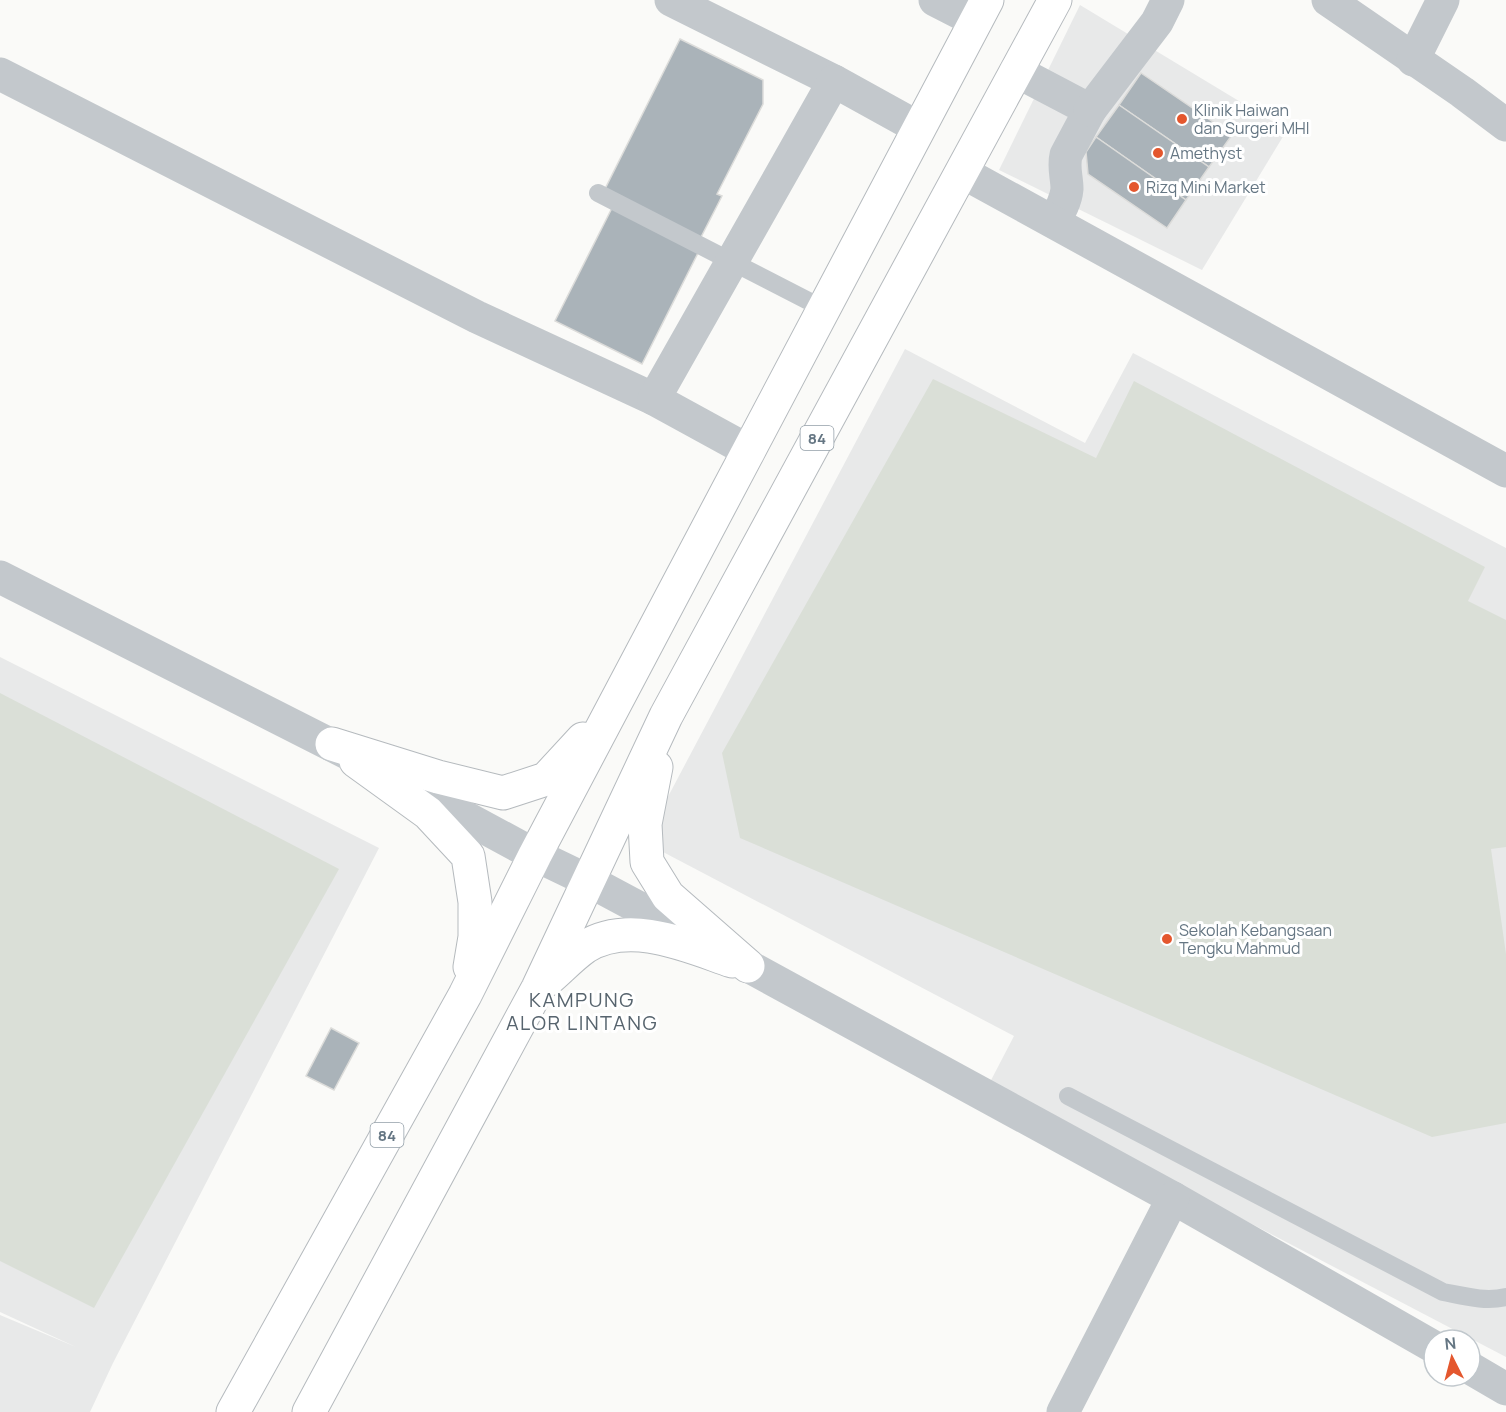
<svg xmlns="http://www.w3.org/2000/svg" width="1506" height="1412" font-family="Manrope,sans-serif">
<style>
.built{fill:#e8e9e9}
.green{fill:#dadfd7}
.building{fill:#aab3b9;stroke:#dcdcda;stroke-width:1.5}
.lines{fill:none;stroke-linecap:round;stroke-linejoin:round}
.primary-casing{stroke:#b5babe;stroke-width:35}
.service{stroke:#c3c8cc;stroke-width:18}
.minor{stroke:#c3c8cc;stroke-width:33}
.tertiary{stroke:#c3c8cc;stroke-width:33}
.primary{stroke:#fff;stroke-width:33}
.poi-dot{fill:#e4572e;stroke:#fff;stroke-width:2}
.labels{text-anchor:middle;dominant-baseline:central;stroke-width:6;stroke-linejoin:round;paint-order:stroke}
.shield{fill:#fff;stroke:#939fa8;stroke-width:1.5}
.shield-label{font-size:15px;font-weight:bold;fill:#657683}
.poi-label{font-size:16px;fill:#657683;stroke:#fff;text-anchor:start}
.quarter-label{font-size:20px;letter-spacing:1.5px;fill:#57646e;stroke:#fff}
</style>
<rect width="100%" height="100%" fill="#fafaf8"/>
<g class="built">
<polygon points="1080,5 1287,130 1202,270 999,170"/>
<polygon points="905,349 1085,443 1133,353 1506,548 1506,1357 988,1086 1014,1036 644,842"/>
<polygon points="0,657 379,848 113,1363 90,1412 0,1412 0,1315 76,1347 0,1312"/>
</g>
<g class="green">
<polygon points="933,379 1096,458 1134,381 1485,567 1468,601 1506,620 1506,847 1491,849 1506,954 1506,1123 1432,1137 740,838 722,753"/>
<polygon points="0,693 339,869 94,1308 0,1261"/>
</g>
<g class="building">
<polygon points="680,39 763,80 763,104 717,194 722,196 699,241 603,193"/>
<polygon points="1141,73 1232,135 1209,167 1119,105"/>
<polygon points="1119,105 1209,167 1186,200 1096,137"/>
<polygon points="1096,137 1186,200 1167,228 1088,174 1086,152"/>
<polygon points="612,208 699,251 642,364 555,321"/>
<polygon points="331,1028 359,1043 334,1090 306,1076"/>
</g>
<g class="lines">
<defs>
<g id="primary">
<polyline points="332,744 438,777 503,793 546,779 583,739"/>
<polyline points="356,761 428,813 468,856 475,902 475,937 470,967"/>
<polyline points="656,767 645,824 647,862 668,896 748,966"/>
<path d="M 547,980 C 559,970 572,956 585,947 C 630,919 688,946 732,961"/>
<polyline points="233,1412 465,995 535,855 987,0"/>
<polyline points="309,1412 538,988 666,716 1055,0"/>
</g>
</defs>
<use href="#primary" class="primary-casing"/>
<g class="service">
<polyline points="598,193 824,309"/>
<path d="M 1068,1096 L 1443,1292 C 1464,1296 1485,1302 1506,1297"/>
</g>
<g class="minor">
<polyline points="671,0 834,81"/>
<polyline points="935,0 976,21"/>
<polyline points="1328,0 1462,92 1506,125"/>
<polyline points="1413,60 1443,0"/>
<path d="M 1016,71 L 1090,110 L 1066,155 C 1063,168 1067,177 1067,189 C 1066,201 1060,211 1054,221"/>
<polyline points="0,74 477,317 654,399"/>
<polyline points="1090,110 1157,22 1168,0"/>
<polyline points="962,172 1506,471"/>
<polyline points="749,451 654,399 834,81 919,128"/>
<polyline points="535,855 589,881 748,966 1173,1198 1434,1347"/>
<polyline points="1470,1368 1506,1389"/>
<polyline points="1063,1412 1173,1198"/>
</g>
<g class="tertiary">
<polyline points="0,577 357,758"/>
<polyline points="402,783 535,855"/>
</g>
<use href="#primary" class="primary"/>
</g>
<g class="poi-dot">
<circle cx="1182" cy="119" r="6"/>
<circle cx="1158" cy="153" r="6"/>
<circle cx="1134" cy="187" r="6"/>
<circle cx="1167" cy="939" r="6"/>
</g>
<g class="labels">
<g class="shield">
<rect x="800.5" y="426" width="33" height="24" rx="4.5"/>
<rect x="370.5" y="1123" width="33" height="24" rx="4.5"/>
</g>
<g class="shield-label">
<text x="817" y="438">84</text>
<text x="387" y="1135">84</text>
</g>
<g class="poi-label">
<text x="1194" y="110">Klinik Haiwan<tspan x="1194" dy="18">dan Surgeri MHI</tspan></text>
<text x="1170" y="153">Amethyst</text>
<text x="1146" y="187">Rizq Mini Market</text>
<text x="1179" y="930">Sekolah Kebangsaan<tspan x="1179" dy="18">Tengku Mahmud</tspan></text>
</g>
<g class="quarter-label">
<text x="582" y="999">KAMPUNG<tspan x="582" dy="23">ALOR LINTANG</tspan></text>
</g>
</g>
<g transform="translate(1452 1358) rotate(354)"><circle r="28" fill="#ffffff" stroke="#c1c8cd" stroke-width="1.5"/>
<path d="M0-4.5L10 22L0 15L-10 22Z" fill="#e4572e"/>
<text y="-9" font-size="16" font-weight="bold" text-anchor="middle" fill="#657683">N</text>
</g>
</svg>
